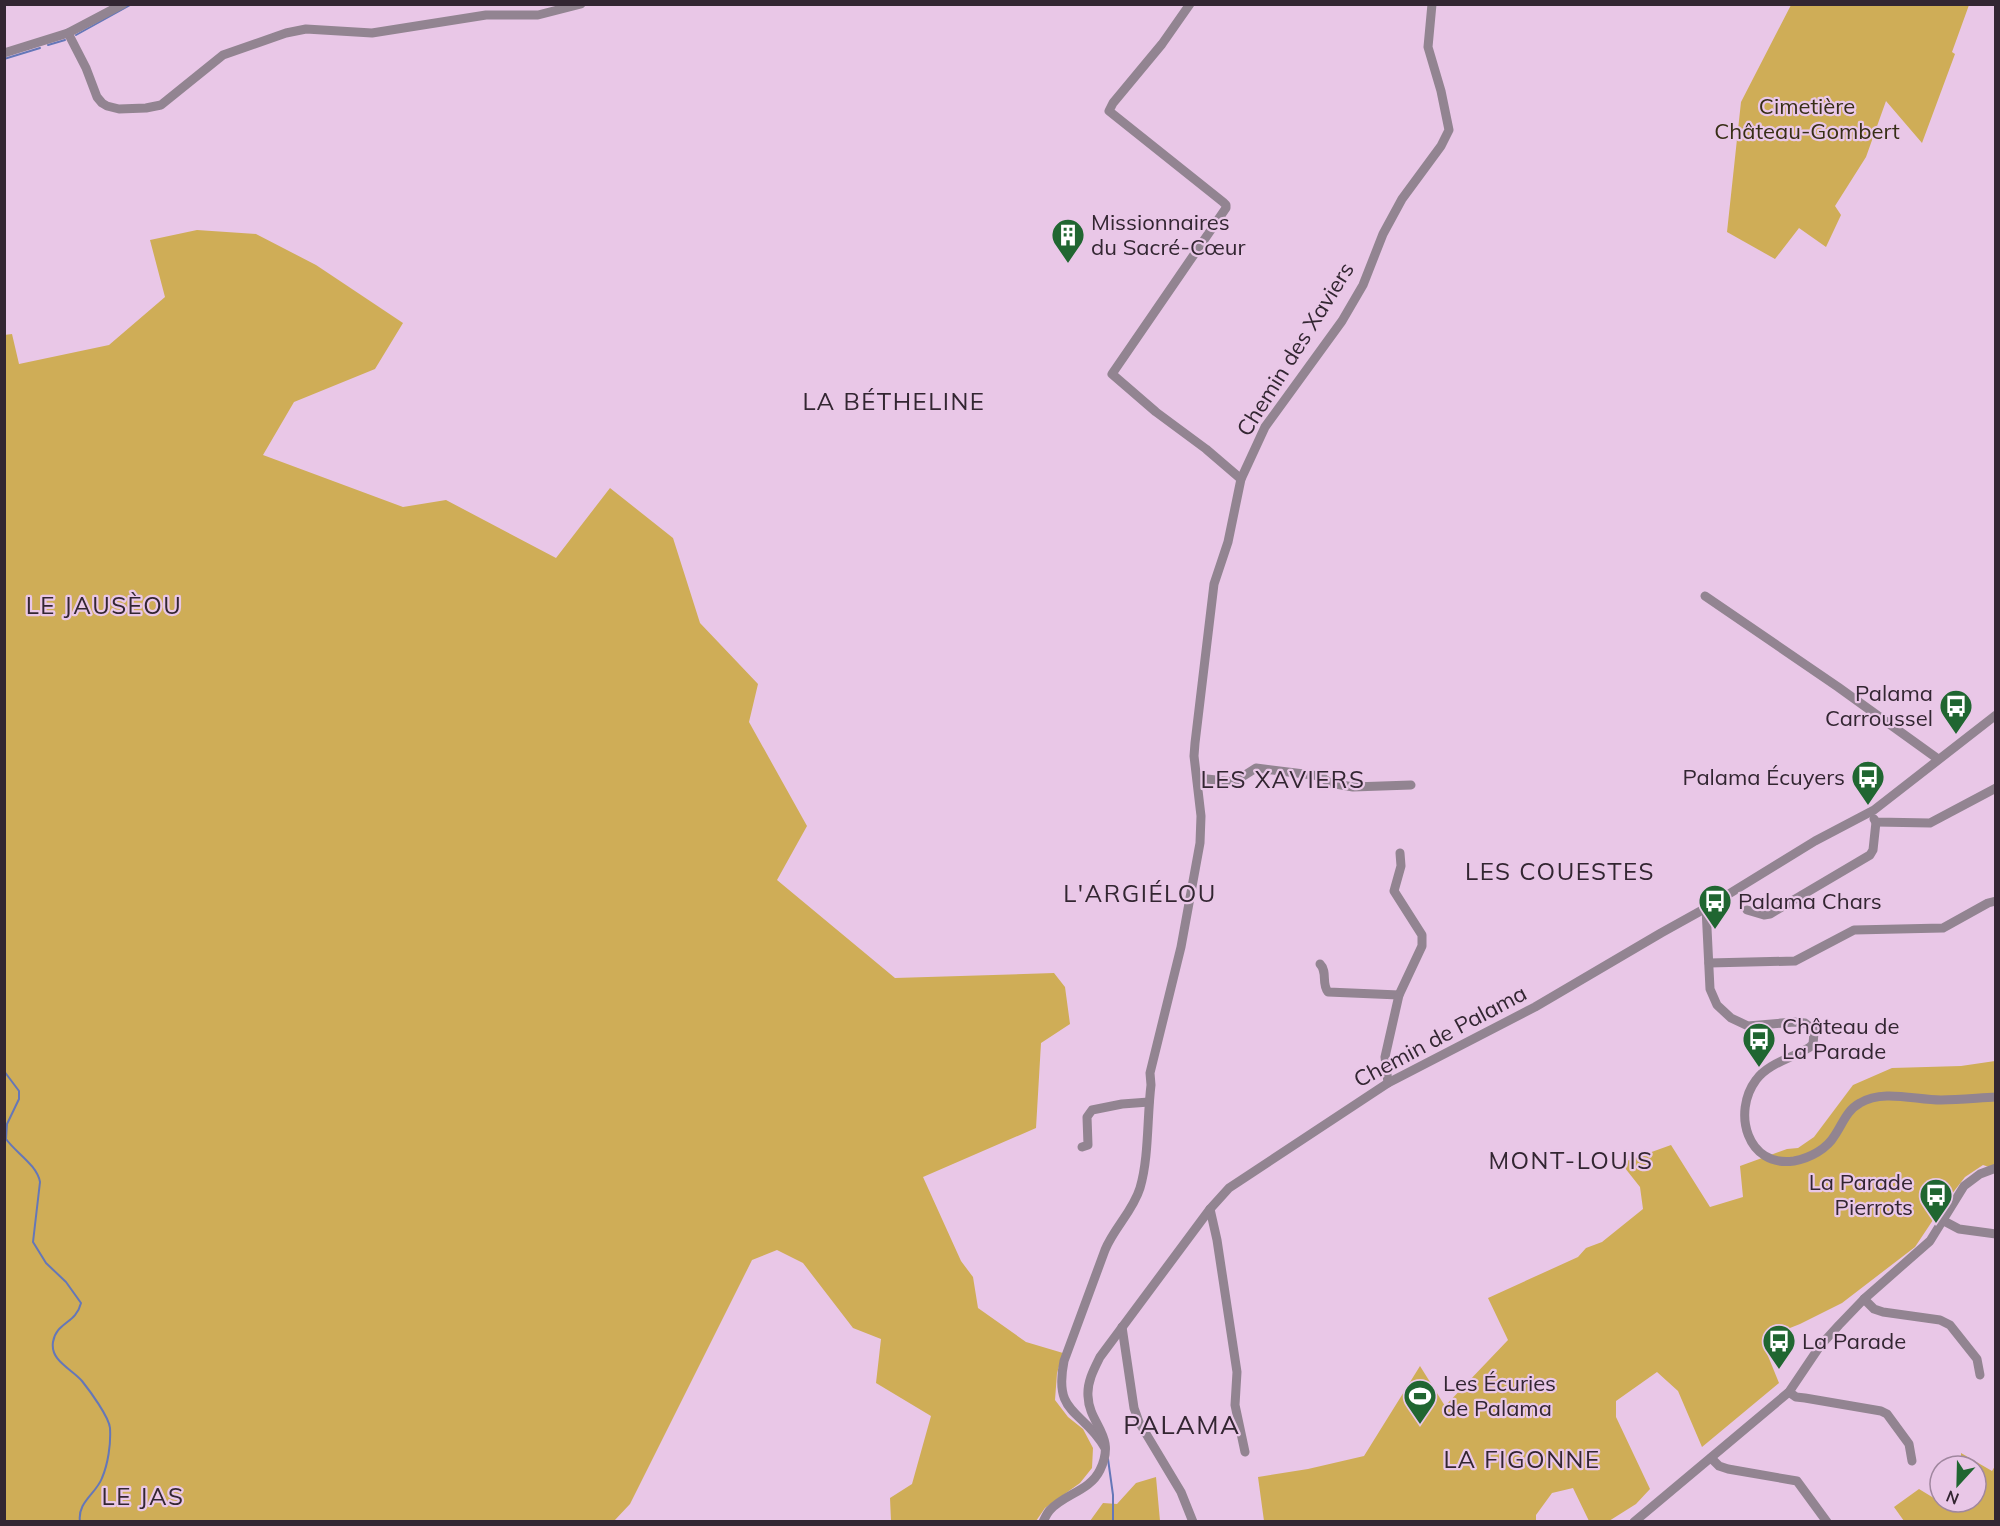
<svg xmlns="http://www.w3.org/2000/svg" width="2000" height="1526" font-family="Mulish,sans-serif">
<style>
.green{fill:#cfad57}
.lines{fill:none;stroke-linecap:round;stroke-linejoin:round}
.stream{stroke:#6577b8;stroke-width:2}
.minor{stroke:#928491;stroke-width:9}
.labels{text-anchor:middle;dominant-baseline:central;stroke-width:4.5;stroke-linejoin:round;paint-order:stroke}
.park-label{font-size:22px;fill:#372e16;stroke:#e9c7e7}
.poi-label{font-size:22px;fill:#332632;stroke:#e9c7e7;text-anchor:start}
.street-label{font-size:22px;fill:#332632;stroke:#e9c7e7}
.neighbourhood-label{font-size:24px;letter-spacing:1.5px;fill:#332632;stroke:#e9c7e7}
.quarter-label{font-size:26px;letter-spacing:1.5px;fill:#332632;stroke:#e9c7e7}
</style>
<rect width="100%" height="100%" fill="#e9c7e7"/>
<g class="green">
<polygon points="1791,5 1969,5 1952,52 1955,54 1922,143 1886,101 1866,157 1835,206 1841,215 1826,247 1799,228 1775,259 1727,232 1741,102"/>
<polygon points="197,230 256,234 316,265 403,323 375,369 294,402 263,455 403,507 446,500 556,558 610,488 673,538 700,623 758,684 749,722 807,826 777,880 895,978 1054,973 1065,987 1070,1024 1041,1043 1036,1128 923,1177 961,1261 973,1277 978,1308 1026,1342 1063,1353 1057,1373 1055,1400 1068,1417 1083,1429 1093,1448 1092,1468 1080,1483 1045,1508 1036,1521 891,1521 890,1498 912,1484 931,1416 876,1383 881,1339 853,1328 803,1263 777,1250 752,1260 630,1504 614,1521 5,1521 4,335 12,334 19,364 109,345 165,297 150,240"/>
<polygon points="1995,1061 1995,1169 1983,1165 1965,1177 1941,1208 1915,1247 1842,1303 1800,1324 1775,1334 1771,1350 1766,1351 1779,1383 1702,1447 1678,1391 1657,1372 1616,1401 1616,1417 1650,1489 1636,1504 1609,1521 1589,1521 1573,1488 1552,1493 1536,1515 1536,1521 1264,1521 1258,1477 1308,1469 1364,1456 1420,1366 1445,1406 1508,1340 1488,1298 1578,1257 1586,1248 1602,1242 1643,1209 1640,1187 1621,1163 1671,1145 1710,1207 1743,1197 1740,1166 1787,1149 1798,1148 1814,1137 1853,1085 1892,1068 1961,1066"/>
<polygon points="1961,1453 1992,1471 1995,1466 1995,1521 1904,1521 1894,1507 1919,1489 1942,1503 1976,1502 1976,1466 1961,1466"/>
<polygon points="1156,1477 1160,1521 1090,1521 1103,1503 1117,1504 1136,1483"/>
</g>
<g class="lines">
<g class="stream">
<polyline points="76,35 132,4"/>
<polyline points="48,45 65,40"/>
<polyline points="4,59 40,48"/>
<path d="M 4,1071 L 19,1091 L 19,1099 L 7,1124 L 6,1139 C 16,1153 37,1165 40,1182 L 33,1242 L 46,1263 L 66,1282 L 81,1303 C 76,1324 56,1322 53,1342 C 50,1361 72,1369 82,1381 C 90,1391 109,1417 110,1428 C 111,1444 108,1464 102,1478 C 96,1494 77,1502 80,1522"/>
<polyline points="1108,1459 1113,1495 1113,1522"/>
</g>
<g class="minor">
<polyline points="1190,4 1162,44 1113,103 1109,111 1223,202 1226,205 1226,208 1112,374 1156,412 1206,449 1241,479"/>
<polyline points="68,33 86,68 97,97 102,103 107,106 119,109 146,108 161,105 223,55 286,33 306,29 372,33 486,15 538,15 581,4"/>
<polyline points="4,53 68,33 123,4"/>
<polyline points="1705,596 1838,687 1938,759"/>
<polyline points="1198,778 1234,782 1256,768 1320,776 1330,783 1353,787 1411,785"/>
<polyline points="1874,819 1876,822 1930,823 1996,788"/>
<path d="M 1706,908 L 1710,989 L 1717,1005 L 1731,1018 L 1748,1026 L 1794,1022 L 1805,1023 L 1813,1029 L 1814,1033 L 1813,1044 L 1810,1047 C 1793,1058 1768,1063 1756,1080 C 1732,1112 1747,1168 1794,1161 C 1810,1158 1827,1149 1835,1135 C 1843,1123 1847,1110 1860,1103 C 1883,1089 1915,1100 1941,1100 C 1959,1100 1977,1098 1996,1097"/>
<polyline points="1747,910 1764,915 1770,914 1870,855 1873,850 1876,822"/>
<polyline points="1709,963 1795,961 1854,930 1943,928 1988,903 1996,901"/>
<path d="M 1320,964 C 1328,972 1321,983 1328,992 L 1399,995"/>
<polyline points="1388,1083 1385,1057 1399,995 1422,946 1422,935 1394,891 1401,866 1400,853"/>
<polyline points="1082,1147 1088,1145 1087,1117 1092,1110 1122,1104 1149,1102"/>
<polyline points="1210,1209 1217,1240 1237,1372 1235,1405 1245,1452"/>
<polyline points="1944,1221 1959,1229 1996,1234"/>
<polyline points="1864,1299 1874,1309 1883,1312 1940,1320 1950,1325 1977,1359 1980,1375"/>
<polyline points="1122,1327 1134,1408 1139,1422 1181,1492 1193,1522"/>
<polyline points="1789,1392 1796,1397 1805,1398 1881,1411 1887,1414 1909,1444 1912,1461"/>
<path d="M 1105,1448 C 1083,1409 1053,1416 1064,1361 L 1105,1250 C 1114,1228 1133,1211 1140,1188 C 1149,1158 1147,1117 1151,1085 L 1150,1073 L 1181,947 L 1200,843 L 1201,816 L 1194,756 L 1195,743 L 1214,584 L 1228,542 L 1241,479 L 1265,427 L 1342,321 L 1363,285 L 1383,234 L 1402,199 L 1441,146 L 1449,130 L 1441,91 L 1428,47 L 1432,4"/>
<polyline points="1711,1458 1719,1466 1728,1469 1797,1481 1827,1522"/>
<path d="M 1043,1522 C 1045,1518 1047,1513 1050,1510 C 1064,1494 1090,1491 1100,1470 C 1117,1435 1089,1425 1088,1396 C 1087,1382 1094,1369 1100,1357 L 1210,1209 L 1229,1188 L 1388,1083 L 1535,1007 L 1661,933 L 1706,908 L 1815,841 L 1874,810 L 1996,715"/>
<polyline points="1634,1522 1789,1392 1820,1346 1839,1325 1864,1299 1930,1241 1964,1186 1980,1174 1996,1168"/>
</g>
</g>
<defs>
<symbol id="building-pin" viewBox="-11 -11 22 30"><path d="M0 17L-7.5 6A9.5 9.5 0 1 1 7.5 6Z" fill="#206631" stroke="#e9c7e7"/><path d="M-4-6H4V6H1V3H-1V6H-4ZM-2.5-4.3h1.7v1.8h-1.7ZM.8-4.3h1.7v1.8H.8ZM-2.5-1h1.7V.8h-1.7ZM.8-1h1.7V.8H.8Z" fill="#fff"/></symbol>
<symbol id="bus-pin" viewBox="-11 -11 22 30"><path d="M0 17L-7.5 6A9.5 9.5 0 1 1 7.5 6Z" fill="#206631" stroke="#e9c7e7"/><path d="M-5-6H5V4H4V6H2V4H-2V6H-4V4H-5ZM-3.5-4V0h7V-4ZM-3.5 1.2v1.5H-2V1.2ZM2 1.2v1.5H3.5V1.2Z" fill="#fff"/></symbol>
<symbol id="stadium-pin" viewBox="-11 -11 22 30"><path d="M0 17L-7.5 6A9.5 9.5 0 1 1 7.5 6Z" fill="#206631" stroke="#e9c7e7"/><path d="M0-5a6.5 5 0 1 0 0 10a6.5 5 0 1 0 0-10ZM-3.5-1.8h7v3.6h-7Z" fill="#fff"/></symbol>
</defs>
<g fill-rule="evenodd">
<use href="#building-pin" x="1049" y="216" width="38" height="52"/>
<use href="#bus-pin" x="1937" y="687" width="38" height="52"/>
<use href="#bus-pin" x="1849" y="758" width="38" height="52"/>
<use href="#bus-pin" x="1696" y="882" width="38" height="52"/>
<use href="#bus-pin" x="1740" y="1020" width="38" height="52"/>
<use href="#bus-pin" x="1917" y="1176" width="38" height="52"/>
<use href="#bus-pin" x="1760" y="1322" width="38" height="52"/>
<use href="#stadium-pin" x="1401" y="1377" width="38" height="52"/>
</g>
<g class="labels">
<g class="park-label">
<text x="1807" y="106">Cimetière<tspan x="1807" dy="25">Château-Gombert</tspan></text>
</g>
<g class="poi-label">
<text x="1091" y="222">Missionnaires<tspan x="1091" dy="25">du Sacré-Cœur</tspan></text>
<text x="1933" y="693" text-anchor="end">Palama<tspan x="1933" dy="25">Carroussel</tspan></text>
<text x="1845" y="777" text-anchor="end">Palama Écuyers</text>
<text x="1738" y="901">Palama Chars</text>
<text x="1782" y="1026">Château de<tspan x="1782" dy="25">La Parade</tspan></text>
<text x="1913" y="1182" text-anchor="end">La Parade<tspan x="1913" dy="25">Pierrots</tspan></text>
<text x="1802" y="1341">La Parade</text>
<text x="1443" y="1383">Les Écuries<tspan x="1443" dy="25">de Palama</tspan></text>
</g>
<g class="street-label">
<text transform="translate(1295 349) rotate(-58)">Chemin des Xaviers</text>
<text transform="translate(1440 1036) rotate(-28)">Chemin de Palama</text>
</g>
<g class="neighbourhood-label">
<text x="894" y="401">LA BÉTHELINE</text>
<text x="104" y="605">LE JAUSÈOU</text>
<text x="1283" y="779">LES XAVIERS</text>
<text x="1560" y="871">LES COUESTES</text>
<text x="1140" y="893">L'ARGIÉLOU</text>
<text x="1571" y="1160">MONT-LOUIS</text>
<text x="1522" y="1459">LA FIGONNE</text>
<text x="143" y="1496">LE JAS</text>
</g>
<g class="quarter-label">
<text x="1182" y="1424">PALAMA</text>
</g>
</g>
<rect width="2000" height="1526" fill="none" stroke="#332632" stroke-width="12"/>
<g transform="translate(1958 1484) rotate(202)"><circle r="28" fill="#e9c7e7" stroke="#a0879f" stroke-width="1.5"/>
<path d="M0-4.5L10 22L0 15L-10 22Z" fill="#206631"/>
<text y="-9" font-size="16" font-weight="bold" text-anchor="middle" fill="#332632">N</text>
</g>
</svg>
